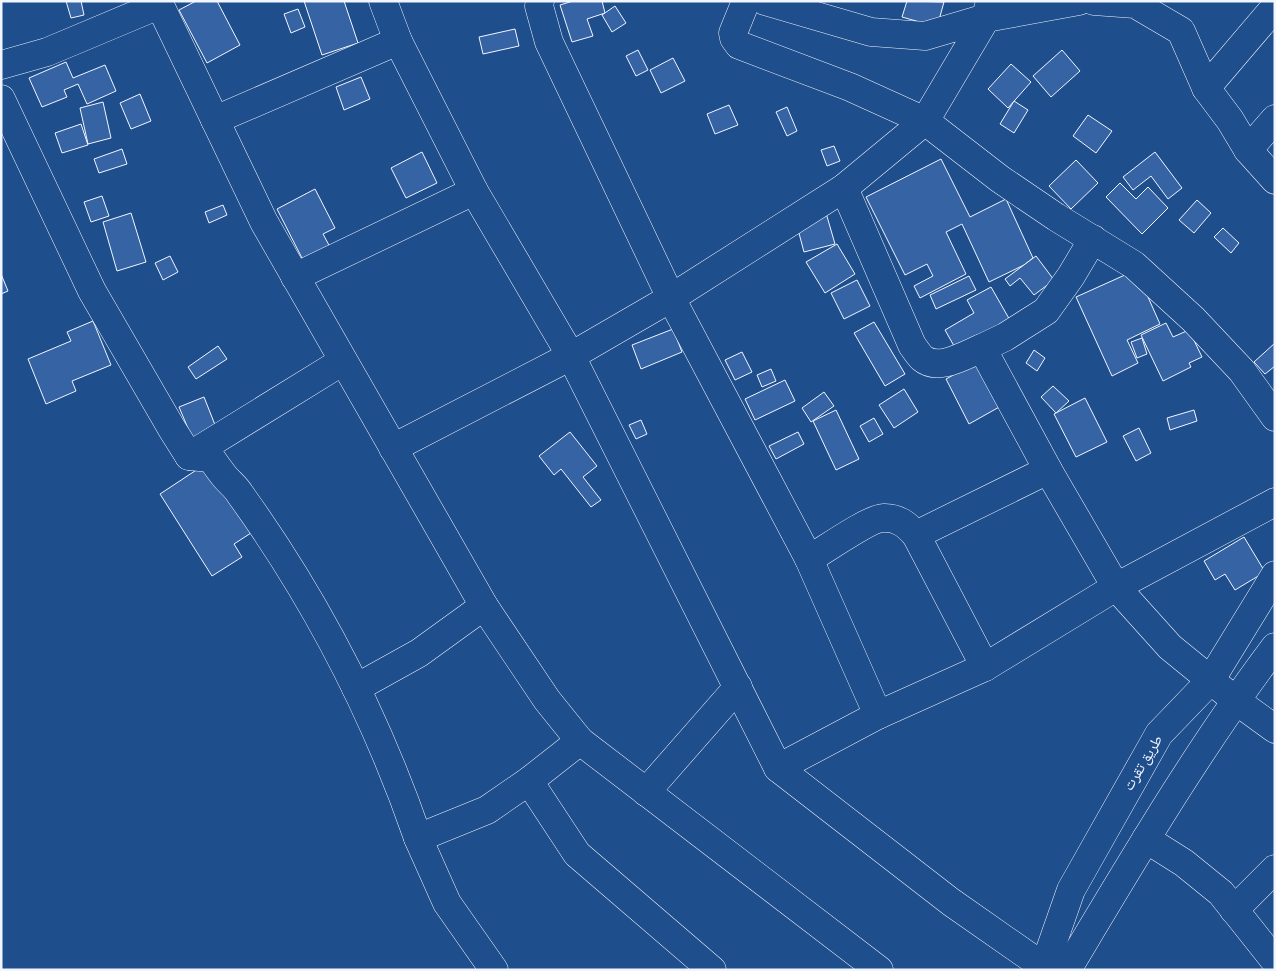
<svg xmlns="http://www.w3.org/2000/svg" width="1276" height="971" font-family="'Alegreya Sans','Noto Naskh Arabic',sans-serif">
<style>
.building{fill:#3563a3;stroke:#f2f6ff}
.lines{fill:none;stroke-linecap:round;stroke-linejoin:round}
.minor-casing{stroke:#f2f6ff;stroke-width:29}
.major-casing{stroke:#f2f6ff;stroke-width:29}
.minor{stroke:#1f4e8c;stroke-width:28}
.major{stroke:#1f4e8c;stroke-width:28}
.labels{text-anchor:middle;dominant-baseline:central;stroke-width:4;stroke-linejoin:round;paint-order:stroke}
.street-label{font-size:15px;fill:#f2f6ff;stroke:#1f4e8c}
</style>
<rect width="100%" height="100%" fill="#1f4e8c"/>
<g class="building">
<polygon points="66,1 81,1 84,15 71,18"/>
<polygon points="196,1 217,1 240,45 207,63 179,10"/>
<polygon points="304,1 344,1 358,43 322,55"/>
<polygon points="573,1 602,1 605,13 587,19 593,36 572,42 560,5"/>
<polygon points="907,1 944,2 937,27 902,17"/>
<polygon points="615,6 626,23 612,32 602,15"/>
<polygon points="298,9 305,27 291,33 284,14"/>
<polygon points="515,29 519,46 483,54 479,37"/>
<polygon points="638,50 648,70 636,76 626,56"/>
<polygon points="1062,50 1080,71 1051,97 1033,76"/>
<polygon points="673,58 685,81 661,93 650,70"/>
<polygon points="66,62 73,78 105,65 116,91 87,104 78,84 64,90 67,97 42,107 29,78"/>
<polygon points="1011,64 1031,82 1008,108 988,89"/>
<polygon points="361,77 370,99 344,110 336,87"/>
<polygon points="140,94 151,121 131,129 120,103"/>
<polygon points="1014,101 1028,110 1014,133 1000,124"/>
<polygon points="103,102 111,138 88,144 80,108"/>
<polygon points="729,105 738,125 715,134 707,114"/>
<polygon points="787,107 797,131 787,136 776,112"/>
<polygon points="1088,115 1112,131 1096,153 1073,136"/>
<polygon points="81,124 88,145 62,153 55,133"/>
<polygon points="834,146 840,161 827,166 821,150"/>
<polygon points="122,149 127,164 99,173 94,159"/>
<polygon points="422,152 437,183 406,198 391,168"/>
<polygon points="1155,152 1182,188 1168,199 1151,176 1133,190 1123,177"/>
<polygon points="941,159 970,217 1006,199 1033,258 1024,265 989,282 962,224 946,232 966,274 920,298 914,286 933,276 927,264 905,275 866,197"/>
<polygon points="1076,160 1098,183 1071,209 1049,186"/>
<polygon points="1120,183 1136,199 1148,187 1168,208 1142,234 1106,197"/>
<polygon points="315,189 335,228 323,234 330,247 303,260 277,209"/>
<polygon points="102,196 109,216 91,222 84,202"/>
<polygon points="1197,200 1211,213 1194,233 1179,220"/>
<polygon points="223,205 227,215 209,223 205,212"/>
<polygon points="131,213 146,262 117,271 103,222"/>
<polygon points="826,213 835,244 804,252 796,222"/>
<polygon points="1223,228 1239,243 1231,253 1214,237"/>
<polygon points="837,244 855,274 825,293 806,262"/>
<polygon points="170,256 178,272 163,280 155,263"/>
<polygon points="1036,256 1054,280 1034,295 1020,278 1010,286 1005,279"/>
<polygon points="1136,270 1160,324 1127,340 1138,363 1112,376 1076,297"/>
<polygon points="1,274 8,291 1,294"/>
<polygon points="969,276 976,290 936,309 930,295"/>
<polygon points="857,280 870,306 844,319 831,293"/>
<polygon points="991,287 1011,322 958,353 945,330 974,313 967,300"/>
<polygon points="93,321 111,365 72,381 76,391 46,404 28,359 71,341 67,332"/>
<polygon points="874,322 905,374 885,386 854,333"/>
<polygon points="1166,323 1173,337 1189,330 1202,357 1189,363 1191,367 1163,381 1141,335"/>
<polygon points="673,329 682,352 641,369 632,345"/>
<polygon points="1142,338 1147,354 1137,358 1131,342"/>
<polygon points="1275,343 1275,366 1265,374 1254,362"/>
<polygon points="218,346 227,359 196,379 188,367"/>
<polygon points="1034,350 1045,358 1037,371 1026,363"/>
<polygon points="742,352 752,372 735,380 725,360"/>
<polygon points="978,362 1001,406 969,424 946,379"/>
<polygon points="771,369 776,381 762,387 757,375"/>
<polygon points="785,380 795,401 755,420 745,399"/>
<polygon points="1053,386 1069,401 1056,413 1041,397"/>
<polygon points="904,389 918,412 894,428 879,405"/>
<polygon points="824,392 834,406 811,422 802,408"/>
<polygon points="204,397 219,435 195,445 179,407"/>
<polygon points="1085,398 1107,442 1076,457 1054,414"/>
<polygon points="836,410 859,459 836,470 813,421"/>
<polygon points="1194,410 1197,421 1170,430 1167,418"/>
<polygon points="874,418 883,434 869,442 860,426"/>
<polygon points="641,420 647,434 636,439 629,425"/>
<polygon points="1139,428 1151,453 1136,461 1123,436"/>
<polygon points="570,432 597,466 583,477 601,500 591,507 561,469 554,475 539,456"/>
<polygon points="798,432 804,444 776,459 769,446"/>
<polygon points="207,463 251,533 234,544 242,557 212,576 160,494"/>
<polygon points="1244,537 1265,572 1235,590 1225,574 1215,580 1204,561"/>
</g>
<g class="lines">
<defs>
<g id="minor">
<polyline points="158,1 264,222 484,606 547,700 580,741 879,970"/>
<polyline points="383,1 398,41 474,191 571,356 778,768 878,715 985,667 1116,587 1170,647 1235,700 1275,729"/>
<polyline points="540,1 539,6 549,42 671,298 809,559 878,715"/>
<polyline points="765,1 871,32 925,36 986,18 925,121 1000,179 1056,217 1134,265 1193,319 1242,371 1275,417"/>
<polyline points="990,1 986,18 1079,1"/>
<polyline points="1094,1 1135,4 1181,31 1206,88 1230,120 1248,150 1275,180"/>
<polyline points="1,65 47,52 159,5"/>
<polyline points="1206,88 1275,7"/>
<path d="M 1,99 L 92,291 L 172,429 L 189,456 L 211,458 C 216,465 220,471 225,477 C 230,483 236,487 240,494 C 315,598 376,716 418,838 L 487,810 L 529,781 L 580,741"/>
<polyline points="215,120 398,41"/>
<polyline points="1248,150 1275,119"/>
<path d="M 844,188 L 912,345 C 915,349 918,354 922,358 C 938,372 965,355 982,348"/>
<polyline points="1093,239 1071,276 1046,311 1005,337 982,348 1048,470 1116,587 1275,502"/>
<polyline points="295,277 474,191"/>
<polyline points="393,448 571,356 671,298 844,188 925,121 850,87 739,45 734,38 733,33 746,1"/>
<polyline points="189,456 343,361"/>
<polyline points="916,535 985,667"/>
<path d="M 809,559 C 823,551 870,518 883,518 C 898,517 907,525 916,535 L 1048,470"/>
<polyline points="356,688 419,653 484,606"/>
<polyline points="778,768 951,902 1044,967"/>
<polyline points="529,781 577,854 712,970"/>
<polyline points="646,792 738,687"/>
<polyline points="418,838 447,903 494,970"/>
<polyline points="1146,839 1184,863 1221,893 1275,961"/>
<polyline points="1234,910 1275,869"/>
</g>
<g id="major">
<polyline points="1043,970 1071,890 1159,734 1210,681 1275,575"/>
<path d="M 1067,970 C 1133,860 1198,749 1275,647"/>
</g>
</defs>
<use href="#minor" class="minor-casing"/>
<use href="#major" class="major-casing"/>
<use href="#minor" class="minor"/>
<use href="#major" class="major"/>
</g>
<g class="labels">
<g class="street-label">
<text transform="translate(1143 763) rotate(-59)">طريق تقرت</text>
</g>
</g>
<rect width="1276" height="971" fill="none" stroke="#f2f6ff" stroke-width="5"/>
</svg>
